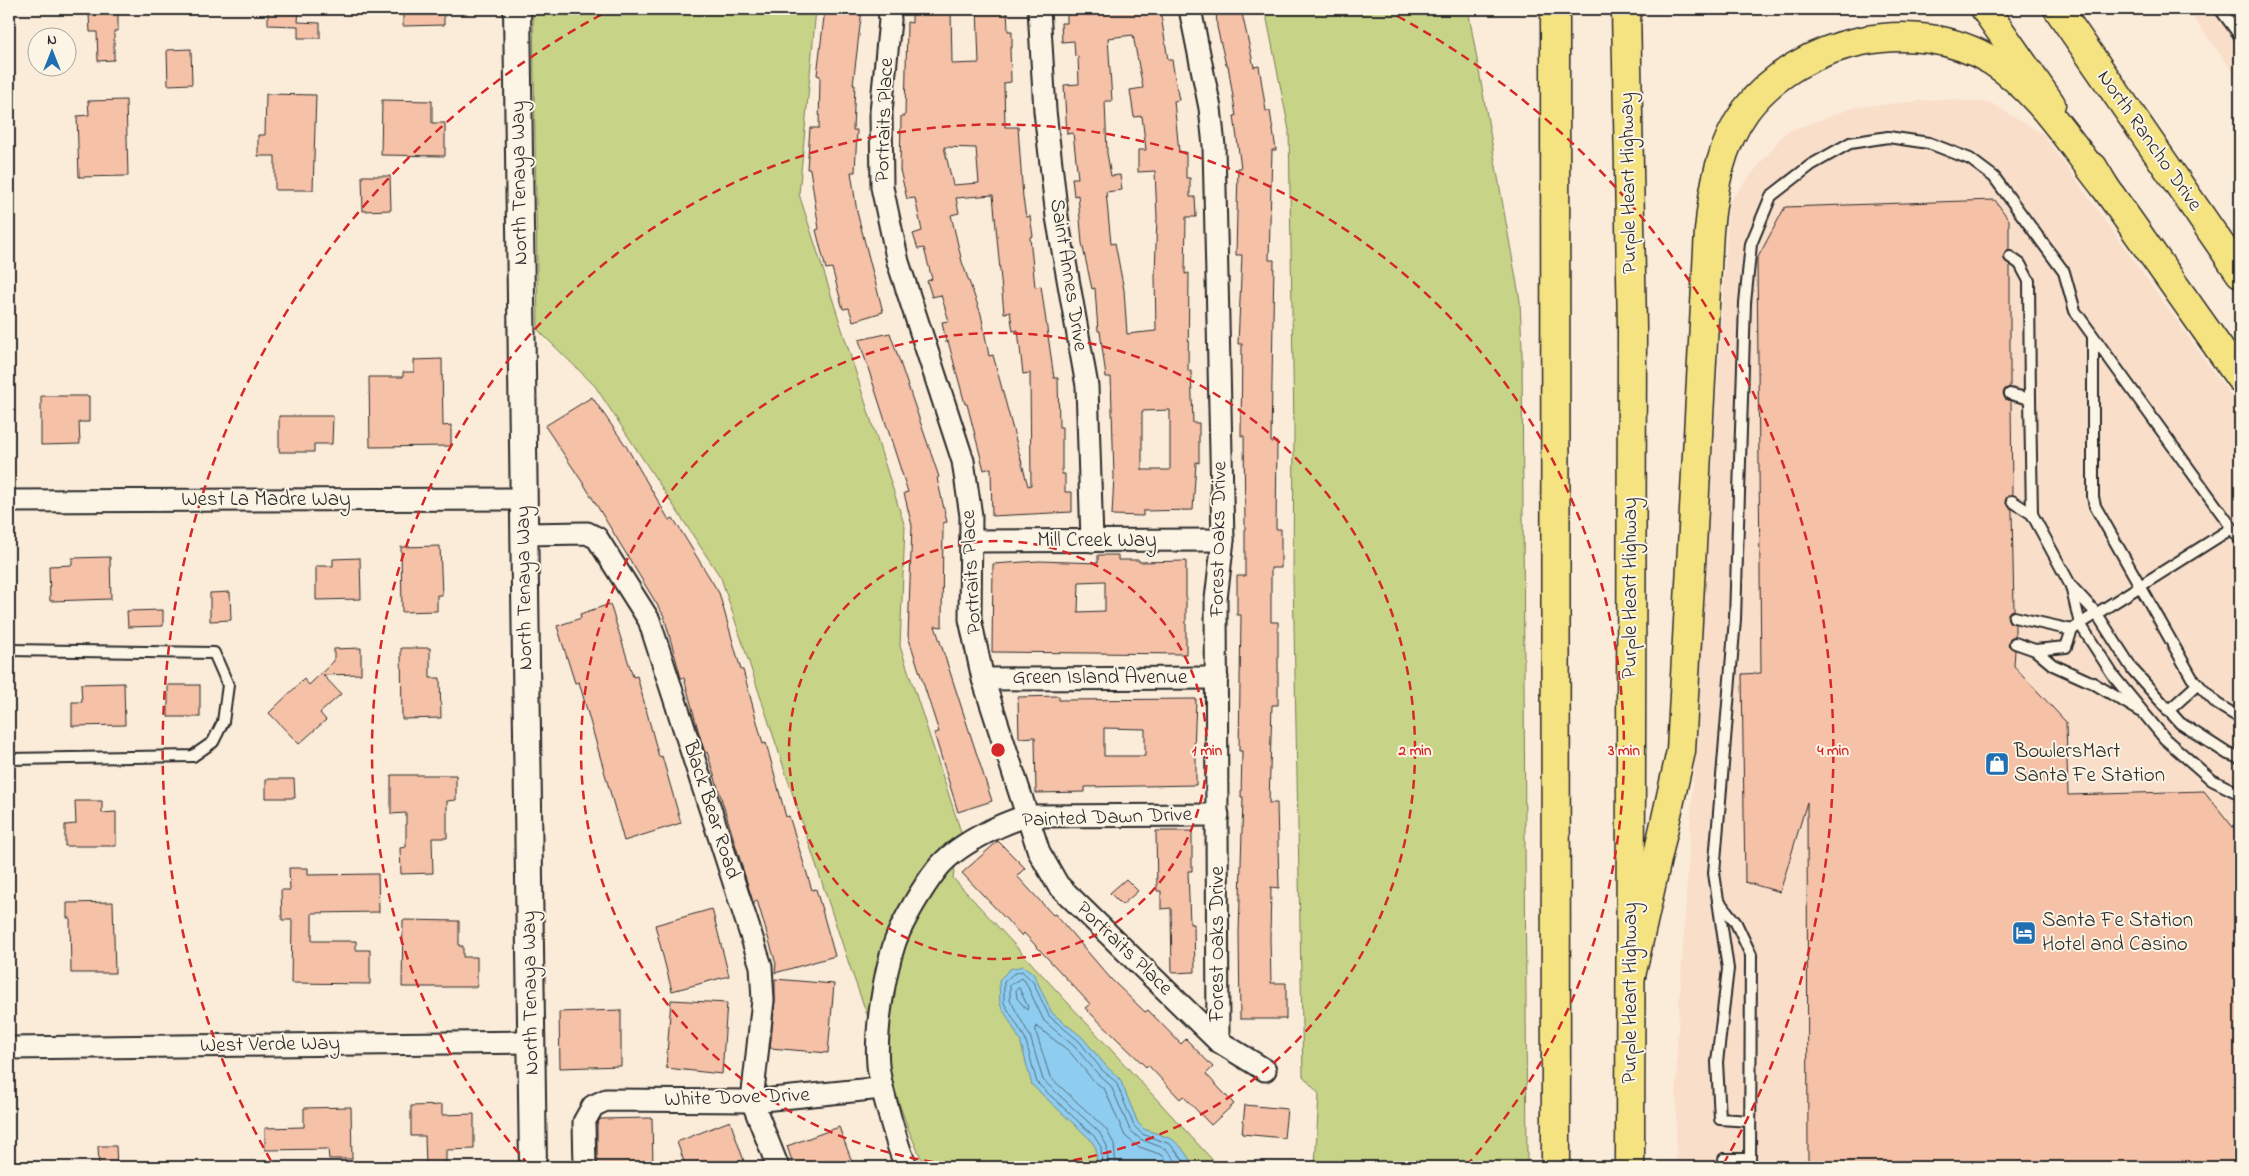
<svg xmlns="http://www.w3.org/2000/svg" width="2249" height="1176" font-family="'Indie Flower',sans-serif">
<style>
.built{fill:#f9deca}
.green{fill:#c7d387;stroke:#797f59}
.water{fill:#8fcdf0;stroke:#678ca1}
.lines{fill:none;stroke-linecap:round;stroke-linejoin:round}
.shore{stroke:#536c7a;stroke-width:1}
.building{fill:#f5c1a7;stroke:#2b2b2b;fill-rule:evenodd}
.service-casing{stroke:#2b2b2b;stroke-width:14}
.minor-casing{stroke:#2b2b2b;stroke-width:25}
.tertiary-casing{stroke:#2b2b2b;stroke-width:30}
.primary-casing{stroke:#2b2b2b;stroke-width:31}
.motorway-casing{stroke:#2b2b2b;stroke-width:31}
.service{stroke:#fcf5e5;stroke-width:10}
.minor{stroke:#fcf5e5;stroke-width:21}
.tertiary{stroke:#fcf5e5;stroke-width:26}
.primary{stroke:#f5e382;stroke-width:28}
.motorway{stroke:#f5e382;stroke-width:28}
.ring{fill:none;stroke:#d62828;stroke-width:2.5;stroke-dasharray:9 6}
.labels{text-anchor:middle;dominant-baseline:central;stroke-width:4;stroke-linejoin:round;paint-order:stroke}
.street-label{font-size:21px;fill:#2b2b2b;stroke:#fcf5e5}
.poi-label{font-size:21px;fill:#2b2b2b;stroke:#fcf5e5;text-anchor:start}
.centre{fill:#d62828;stroke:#fcf5e5;stroke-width:2.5}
.ring-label{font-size:15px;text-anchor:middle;font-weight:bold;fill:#d62828;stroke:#fcf5e5;stroke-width:4;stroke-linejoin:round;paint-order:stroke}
</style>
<rect width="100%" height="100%" fill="#fbebd9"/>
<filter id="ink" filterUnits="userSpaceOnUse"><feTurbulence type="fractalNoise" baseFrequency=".02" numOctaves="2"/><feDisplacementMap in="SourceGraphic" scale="10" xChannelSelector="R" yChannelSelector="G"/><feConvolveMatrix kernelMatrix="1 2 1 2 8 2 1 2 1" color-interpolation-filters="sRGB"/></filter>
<g filter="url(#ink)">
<g class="built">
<polygon points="2187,9 2240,9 2240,81"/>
<polygon points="1943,99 1991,103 2043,134 2240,409 2240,1167 1676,1167 1677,1043 1729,202 1786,132 1856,107"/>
</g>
<g class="green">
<polygon points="533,9 816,9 799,194 905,527 900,646 961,832 953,878 1219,1167 925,1167 909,1131 850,967 721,578 595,386 538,330"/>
<polygon points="1265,9 1468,9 1520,301 1522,348 1527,1167 1315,1167 1319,1094 1303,1076 1293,577 1294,428 1289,130"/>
</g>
<polygon class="water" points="1023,966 1033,973 1052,1013 1082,1037 1106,1066 1120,1079 1138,1123 1144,1129 1172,1139 1181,1147 1195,1167 1097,1167 1096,1148 1090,1139 1032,1085 1020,1040 1000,1004 999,980 1010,969"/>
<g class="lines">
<g class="shore">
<polygon points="1019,988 1028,1007 1027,1010 1017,998 1016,990"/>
<polyline points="1102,1167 1101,1147 1094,1136 1037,1083 1025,1038 1004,1003 1004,982 1013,974 1022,971 1033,982 1049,1016 1079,1041 1102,1070 1116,1082 1134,1126 1142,1134 1170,1144 1189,1167"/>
<polyline points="1108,1167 1107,1146 1099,1132 1043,1080 1030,1036 1010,1000 1010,985 1021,978 1025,981 1044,1021 1074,1046 1098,1074 1111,1086 1130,1130 1140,1139 1166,1149 1181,1167"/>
<polyline points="1116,1167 1114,1144 1106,1129 1050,1077 1035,1029 1036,1026 1069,1051 1092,1079 1105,1090 1125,1136 1137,1146 1162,1155 1172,1167"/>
</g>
</g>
<g class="building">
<polygon points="268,9 299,9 298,22 320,23 320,38 298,38 298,26 268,25"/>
<polygon points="403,9 444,9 444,25 403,26"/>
<polygon points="825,9 862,9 853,85 855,85 853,130 857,130 855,172 851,172 857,212 883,312 853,321 849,308 843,309 832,268 826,269 816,230 819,229 810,169 807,169 810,128 819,128 820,76 817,75"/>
<path d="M 912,9 L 951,9 L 952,64 L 979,63 L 977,9 L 1007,9 L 1008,31 L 1012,31 L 1012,48 L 1010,48 L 1011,82 L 1004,83 L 1005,127 L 1018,127 L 1023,198 L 1026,217 L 1030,216 L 1033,236 L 1030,237 L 1035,287 L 1041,286 L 1054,378 L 1058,378 L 1059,427 L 1062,427 L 1062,474 L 1065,474 L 1065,492 L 1072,492 L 1072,512 L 992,516 L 991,468 L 984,470 L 967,404 L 965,404 L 948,341 L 946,342 L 942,322 L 949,321 L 941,295 L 932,297 L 927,281 L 932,279 L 924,248 L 918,249 L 913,234 L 922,231 L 915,198 L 907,199 L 900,170 L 901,116 L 905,116 L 907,22 L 912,23 ZM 944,147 L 976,148 L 979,183 L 953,185 ZM 993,195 L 1004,313 L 1010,312 L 1013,331 L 1018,330 L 1023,374 L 1030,373 L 1031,485 L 1028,486 L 993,355 L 989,356 L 981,314 L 962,262 L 951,215 L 959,213 L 956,198 Z"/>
<path d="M 1067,9 L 1160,9 L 1168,60 L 1172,60 L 1177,90 L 1179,100 L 1174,101 L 1179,152 L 1186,152 L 1186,178 L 1190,178 L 1190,197 L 1195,197 L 1196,217 L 1186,217 L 1185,274 L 1189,273 L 1188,371 L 1191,371 L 1193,423 L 1199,423 L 1199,463 L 1196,462 L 1193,510 L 1143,511 L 1143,516 L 1112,515 L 1114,476 L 1111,377 L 1106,377 L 1100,331 L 1098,331 L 1095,288 L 1092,289 L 1082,243 L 1078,195 L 1074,196 L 1072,178 L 1078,178 L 1073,133 L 1067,134 L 1064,85 L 1079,84 L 1078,56 L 1075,57 L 1074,41 L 1062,42 L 1061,23 L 1067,23 ZM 1133,35 L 1143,88 L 1130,90 L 1134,117 L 1142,116 L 1146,150 L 1138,150 L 1138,172 L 1155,171 L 1157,217 L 1155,274 L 1156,331 L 1127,334 L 1124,290 L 1115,243 L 1111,244 L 1106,192 L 1122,190 L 1120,175 L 1111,176 L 1107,153 L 1105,101 L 1112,101 L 1108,38 ZM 1170,410 L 1170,470 L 1142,470 L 1142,411 Z"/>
<polygon points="1216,9 1241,9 1254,67 1259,66 1266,111 1270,111 1276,150 1272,150 1269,260 1274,260 1271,442 1277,442 1276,529 1281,529 1281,568 1271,568 1271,622 1278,622 1278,705 1272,705 1269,803 1277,803 1279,888 1271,887 1270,938 1271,983 1286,983 1286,1019 1240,1019 1239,933 1243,797 1241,797 1242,751 1239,751 1241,615 1237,615 1237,576 1245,576 1245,524 1244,436 1241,436 1242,344 1238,344 1242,255 1236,255 1238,168 1241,168 1234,116 1236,116 1228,65 1226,65 1217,27"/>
<polygon points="118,14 118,31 114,31 114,60 98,61 97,32 90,32 89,15"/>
<polygon points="191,49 192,84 168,85 167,50"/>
<polygon points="266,94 316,95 313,190 275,190 275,156 258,156 258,135 265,135"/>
<polygon points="126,100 128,176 79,177 77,116 89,115 88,101"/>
<polygon points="382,100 432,101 432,123 445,123 445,156 381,155"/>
<polygon points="362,176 390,176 391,210 363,211"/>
<polygon points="1995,200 2009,220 2009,250 2005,253 2003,257 2010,265 2010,387 2005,389 2003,393 2005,399 2011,401 2012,494 2007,497 2005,501 2012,510 2014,610 2009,612 2007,616 2009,622 2015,624 2015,636 2010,638 2008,645 2015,650 2014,666 2066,722 2068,795 2204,791 2240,836 2240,1167 1808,1167 1807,802 1780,892 1745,882 1742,674 1761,673 1757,259 1785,207"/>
<polygon points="890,333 939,477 937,478 947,522 943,523 942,627 935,626 992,801 958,812 934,733 939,732 908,636 912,526 904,493 908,492 859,340"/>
<polygon points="442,359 443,426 451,425 451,446 370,447 369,377 403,377 403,372 414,372 414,360"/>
<polygon points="41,396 89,396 89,422 79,422 80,444 41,445"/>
<polygon points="592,397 626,446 669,520 673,518 719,593 741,670 743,670 763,744 766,743 786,817 789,816 812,890 816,889 835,956 775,973 776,964 757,900 753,902 707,752 705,753 698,730 684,678 681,678 664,616 585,486 545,426"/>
<polygon points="279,416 333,416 332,444 314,444 314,452 279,452"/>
<polygon points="440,546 442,595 437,595 437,611 402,612 401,547"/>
<path d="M 1098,555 L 1118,555 L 1118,560 L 1139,560 L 1139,562 L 1186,561 L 1186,654 L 992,652 L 993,564 L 1039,561 L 1098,563 ZM 1105,581 L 1105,611 L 1078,612 L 1079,582 Z"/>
<polygon points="110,557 111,599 50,601 49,566 72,565 72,558"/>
<polygon points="360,558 361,599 316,600 316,566 333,566 333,559"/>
<polygon points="230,592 231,620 210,621 210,593"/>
<polygon points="610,604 633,677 637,676 659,757 662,756 681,823 624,841 579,682 575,683 557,626 581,618 580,614"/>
<polygon points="163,610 163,626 128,627 127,611"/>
<polygon points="361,648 361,674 323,675 341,694 320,713 326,720 299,744 269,713 304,679 309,685 334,661 334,649"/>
<polygon points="401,648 430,648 430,678 440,678 441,718 402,719"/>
<polygon points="124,683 125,725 72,726 72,702 82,702 81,684"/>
<rect x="168" y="685" width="32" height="32"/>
<path d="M 1059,696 L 1059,700 L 1196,699 L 1194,751 L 1196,751 L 1196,785 L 1085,787 L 1085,792 L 1036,793 L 1035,737 L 1019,738 L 1018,697 ZM 1104,728 L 1145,729 L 1145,756 L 1104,756 Z"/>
<polygon points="391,775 456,775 456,800 447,801 447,838 432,838 433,873 401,874 400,848 406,847 406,813 391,814"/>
<polygon points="266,779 294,779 295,798 266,798"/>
<polygon points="75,801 102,801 102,813 116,812 116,846 65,846 65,825 76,824"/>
<polygon points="1156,831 1192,831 1192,871 1188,871 1190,924 1194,924 1195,972 1172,973 1171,908 1161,909 1161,891 1157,891"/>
<polygon points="998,841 1025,868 1017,876 1053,915 1055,914 1111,979 1145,1012 1148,1010 1181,1044 1186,1039 1213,1067 1206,1074 1234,1104 1211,1125 1183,1096 1180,1099 1148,1065 1146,1067 1085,1008 1090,1004 1024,933 1022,936 962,873"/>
<polygon points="289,868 308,868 308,875 378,874 379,912 312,913 312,941 356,941 356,950 370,950 370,984 291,983 292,920 282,920 281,890 290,890"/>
<polygon points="1126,879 1138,891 1122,905 1110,893"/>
<polygon points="113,902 115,973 71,973 70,918 67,918 67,903"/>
<polygon points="712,909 729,976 672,991 655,925"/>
<polygon points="403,920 459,921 459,946 463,946 463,957 477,957 477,987 402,987"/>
<polygon points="775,979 834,984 828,1053 770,1048 775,1001"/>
<polygon points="671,1000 727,1003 722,1074 666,1068"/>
<polygon points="621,1010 621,1066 560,1068 559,1012"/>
<polygon points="442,1105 442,1115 474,1114 474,1149 446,1150 446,1167 426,1167 425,1136 411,1136 411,1106"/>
<polygon points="1245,1105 1287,1109 1284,1138 1242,1134"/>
<polygon points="351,1107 352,1159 329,1159 328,1149 265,1150 265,1128 304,1127 304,1108"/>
<polygon points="652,1118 653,1167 597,1167 597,1125 600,1119"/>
<polygon points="730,1121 746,1167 686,1167 677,1142"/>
<polygon points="839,1127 854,1167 794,1167 787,1146"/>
<polygon points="98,1146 116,1146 117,1167 99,1167"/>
</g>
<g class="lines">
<defs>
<g id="service">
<polyline points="2220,9 2240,36"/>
<polyline points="2010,257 2020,264 2029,281 2030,399"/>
<polyline points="2093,337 2093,497 2095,506 2192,678 2217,704 2240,718"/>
<polyline points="2010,394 2030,399 2032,514"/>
<polyline points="2012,501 2032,514 2071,586"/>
<polyline points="2014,617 2072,630"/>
<polyline points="2015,643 2035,650 2053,665 2093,683 2140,711"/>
<polyline points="9,650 214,653 228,685 223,722 213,742 193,756 9,759"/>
<polyline points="2035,650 2066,647 2072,630 2080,624 2232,528"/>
<polyline points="2168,711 2198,684"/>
<polyline points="2240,758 2228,754 2180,723 2133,670 2097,614 2071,586 2080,624 2115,678 2165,739 2212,780 2240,794"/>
<polyline points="1718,900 1736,923 1751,955 1750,1167"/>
<polyline points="1750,1121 1720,1119 1717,1062 1728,969 1714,873 1735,619 1745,303 1751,244 1771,196 1811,165 1850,143 1888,137 1929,143 1970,159 1994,177 2064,272 2075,311 2240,539"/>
<polyline points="1724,1167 1724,1159 1750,1159"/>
</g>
<g id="minor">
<polyline points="889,9 890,20 881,112 882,187 898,262 963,461 971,516 970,619 983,679 1039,852 1058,885 1218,1041 1265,1070"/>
<polyline points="1039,9 1045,111 1057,217 1087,386 1092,541"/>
<polyline points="1190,9 1210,108 1214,146 1223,540 1216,599 1218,1041"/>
<polyline points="9,501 523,499"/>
<polyline points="524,534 587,533 597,538 649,620 761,966 763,1000 752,1101 778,1167"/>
<polyline points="971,541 1223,540"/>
<polyline points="983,679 1217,678"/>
<polyline points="9,1048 532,1042"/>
<polyline points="585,1167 584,1122 593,1106 606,1100 752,1101 882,1088"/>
<path d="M 907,1167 C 899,1153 896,1137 891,1121 C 886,1102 880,1084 878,1065 C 875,1032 884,974 895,942 C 903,920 923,887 937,869 C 955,846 999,824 1027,816 L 1218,815"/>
</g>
<polyline id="tertiary" points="517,9 533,1167"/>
<g id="primary">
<polyline points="1985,9 2051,104"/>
<polyline points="2058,9 2240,273"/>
<polyline points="2093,167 2105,187 2240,378"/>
</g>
<g id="motorway">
<polyline points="1555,9 1556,1167"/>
<polyline points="1626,9 1632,329 1630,1167"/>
<path d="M 1631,976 L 1681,751 L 1709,231 C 1713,188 1720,146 1746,110 C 1799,39 1916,14 1992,61 C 2039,91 2071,145 2105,187"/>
</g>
</defs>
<use href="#service" class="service-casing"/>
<use href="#minor" class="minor-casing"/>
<use href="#tertiary" class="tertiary-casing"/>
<use href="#primary" class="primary-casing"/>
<use href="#motorway" class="motorway-casing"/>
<use href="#service" class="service"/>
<use href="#minor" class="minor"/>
<use href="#tertiary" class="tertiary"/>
<use href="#primary" class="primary"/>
<use href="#motorway" class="motorway"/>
</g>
</g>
<g class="ring">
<circle cx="998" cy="750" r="209"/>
<circle cx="998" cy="750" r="417"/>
<path d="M529 1165A626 626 0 1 1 1467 1165"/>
<path d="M271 1161A835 835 0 0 1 612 9M1384 9A835 835 0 0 1 1725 1161"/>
</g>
<defs>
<symbol id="shop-square" viewBox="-11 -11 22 22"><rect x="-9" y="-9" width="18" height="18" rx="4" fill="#1f6fb2" stroke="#fcf5e5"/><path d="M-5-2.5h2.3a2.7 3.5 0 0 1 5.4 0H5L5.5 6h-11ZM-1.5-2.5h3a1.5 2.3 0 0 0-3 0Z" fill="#fff"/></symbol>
<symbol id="hotel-square" viewBox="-11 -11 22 22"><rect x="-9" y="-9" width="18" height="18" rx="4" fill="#1f6fb2" stroke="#fcf5e5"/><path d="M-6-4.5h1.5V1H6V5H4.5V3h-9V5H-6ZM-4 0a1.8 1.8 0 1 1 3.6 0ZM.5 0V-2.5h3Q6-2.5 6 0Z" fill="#fff"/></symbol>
</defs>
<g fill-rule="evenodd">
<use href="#shop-square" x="1983" y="750" width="28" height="28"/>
<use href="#hotel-square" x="2010" y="919" width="28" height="28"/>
</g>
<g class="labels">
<g class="street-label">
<text transform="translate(885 120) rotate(-88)">Portraits Place</text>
<text transform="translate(2149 141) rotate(55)">North Rancho Drive</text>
<text transform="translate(520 183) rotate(-91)">North Tenaya Way</text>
<text transform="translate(1629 183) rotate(-91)">Purple Heart Highway</text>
<text transform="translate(1068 275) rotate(81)">Saint Annes Drive</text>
<text x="266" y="500">West La Madre Way</text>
<text transform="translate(1219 539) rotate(-89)">Forest Oaks Drive</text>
<text x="1097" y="541">Mill Creek Way</text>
<text transform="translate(972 572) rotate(-93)">Portraits Place</text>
<text transform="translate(525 588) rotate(-91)">North Tenaya Way</text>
<text transform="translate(1631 588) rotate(-90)">Purple Heart Highway</text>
<text x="1100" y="678">Green Island Avenue</text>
<text transform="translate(711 810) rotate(72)">Black Bear Road</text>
<text transform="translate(1107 818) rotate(-2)">Painted Dawn Drive</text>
<text transform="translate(1218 944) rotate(-90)">Forest Oaks Drive</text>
<text transform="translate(1124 949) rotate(44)">Portraits Place</text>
<text transform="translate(531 993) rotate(-91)">North Tenaya Way</text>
<text transform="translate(1631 993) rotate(-90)">Purple Heart Highway</text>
<text transform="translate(270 1045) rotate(-1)">West Verde Way</text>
<text transform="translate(737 1098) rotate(-2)">White Dove Drive</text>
</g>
<g class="poi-label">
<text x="2014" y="752">BowlersMart<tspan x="2014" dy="24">Santa Fe Station</tspan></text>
<text x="2042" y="921">Santa Fe Station<tspan x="2042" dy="24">Hotel and Casino</tspan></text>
</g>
</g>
<circle cx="998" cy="750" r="8" class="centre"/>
<g class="ring-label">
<text x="1207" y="755">1 min</text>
<text x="1415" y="755">2 min</text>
<text x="1624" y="755">3 min</text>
<text x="1833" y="755">4 min</text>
</g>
<rect width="2249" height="1176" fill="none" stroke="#fcf5e5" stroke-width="30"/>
<rect x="15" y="15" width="2219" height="1146" fill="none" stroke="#2b2b2b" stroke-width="2" filter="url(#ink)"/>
<g transform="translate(52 52)"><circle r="24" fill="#fcf5e5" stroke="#a8a49b"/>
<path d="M0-4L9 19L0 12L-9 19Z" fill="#1f6fb2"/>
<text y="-8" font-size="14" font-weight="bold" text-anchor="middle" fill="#2b2b2b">N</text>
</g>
</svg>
